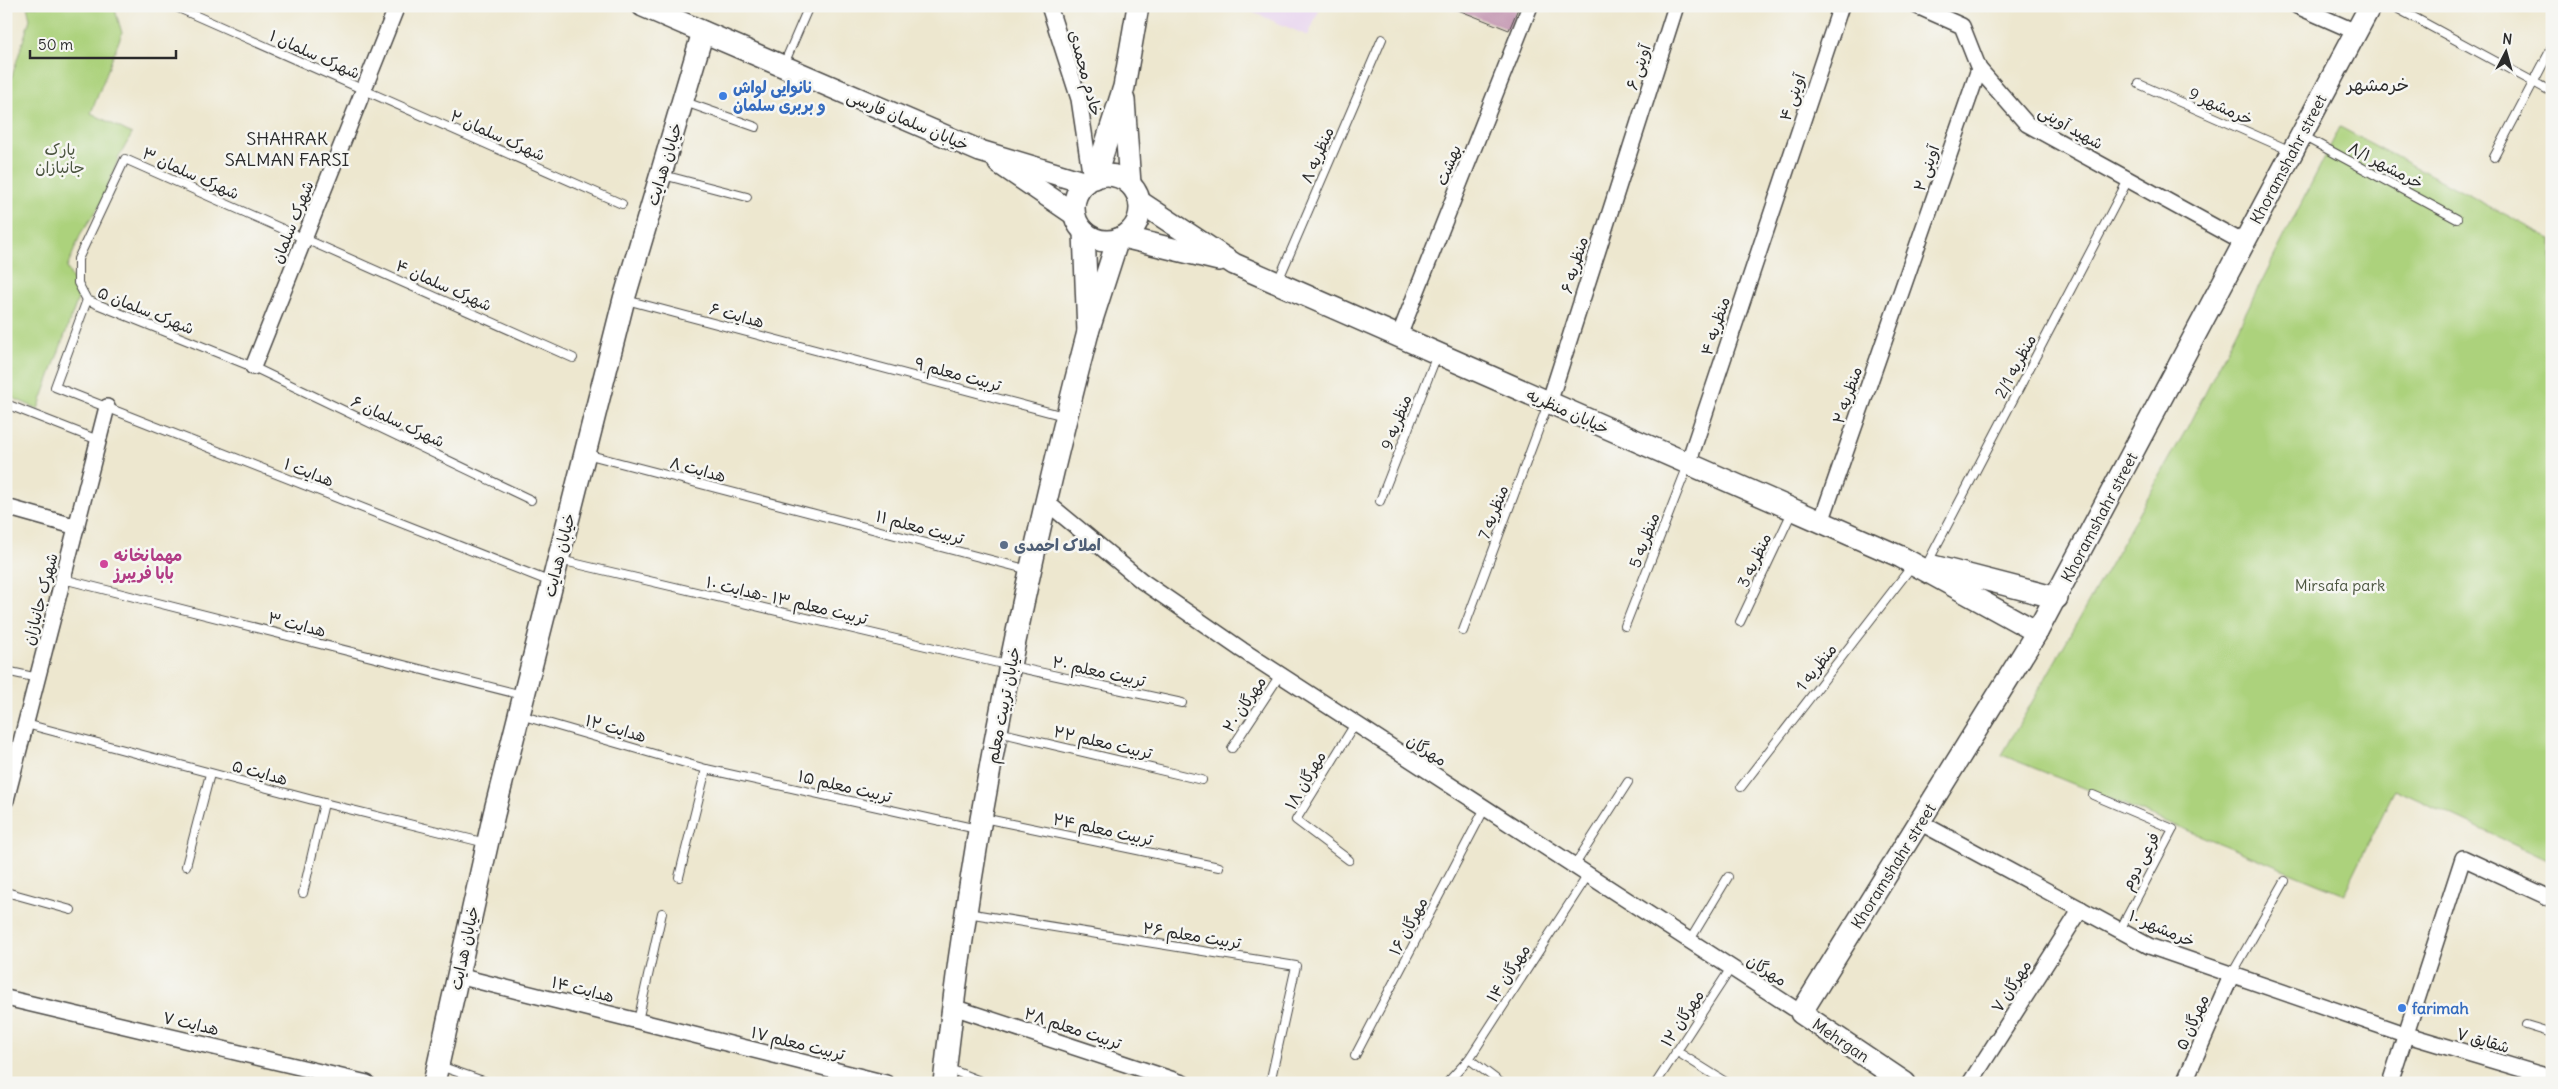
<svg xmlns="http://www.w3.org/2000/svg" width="2558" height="1089" font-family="Delius,'Playpen Sans Arabic',sans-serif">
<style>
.built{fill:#e7d2ef}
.green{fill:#acd27c;stroke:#6c7e54}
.building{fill:#c396b1}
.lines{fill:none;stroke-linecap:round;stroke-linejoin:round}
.lane-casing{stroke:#484744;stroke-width:10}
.street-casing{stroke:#484744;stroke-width:18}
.secondary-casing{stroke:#484744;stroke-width:24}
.lane{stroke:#fff;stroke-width:8}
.street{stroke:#fff;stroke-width:15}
.secondary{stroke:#fff;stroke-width:21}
.shop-dot{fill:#3f7fe0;stroke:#f6f6f2;stroke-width:2}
.service-dot{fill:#5c6f8a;stroke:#f6f6f2;stroke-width:2}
.hotel-dot{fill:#d1479c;stroke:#f6f6f2;stroke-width:2}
.labels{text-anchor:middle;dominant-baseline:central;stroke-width:5;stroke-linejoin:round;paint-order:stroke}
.street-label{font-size:16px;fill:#2b2b2b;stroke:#f6f6f2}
.shop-label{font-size:16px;font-weight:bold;fill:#366cbe;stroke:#f6f6f2;text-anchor:start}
.park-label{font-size:16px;fill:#4b553f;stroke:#f6f6f2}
.service-label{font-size:16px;font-weight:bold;fill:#4e5e75;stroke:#f6f6f2;text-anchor:start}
.hotel-label{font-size:16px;font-weight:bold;fill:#b23c85;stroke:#f6f6f2;text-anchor:start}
.neighbourhood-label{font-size:18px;fill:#2b2b2b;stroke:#f6f6f2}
</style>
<rect width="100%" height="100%" fill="#f6f6f2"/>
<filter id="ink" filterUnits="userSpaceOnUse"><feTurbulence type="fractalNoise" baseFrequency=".02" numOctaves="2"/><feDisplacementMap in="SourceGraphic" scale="10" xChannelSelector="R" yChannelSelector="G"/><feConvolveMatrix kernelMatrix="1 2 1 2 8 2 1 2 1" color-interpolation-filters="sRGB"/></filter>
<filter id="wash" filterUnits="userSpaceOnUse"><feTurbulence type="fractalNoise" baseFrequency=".0096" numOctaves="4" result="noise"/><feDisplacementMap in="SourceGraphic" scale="20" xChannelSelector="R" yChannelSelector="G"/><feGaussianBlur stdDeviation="1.12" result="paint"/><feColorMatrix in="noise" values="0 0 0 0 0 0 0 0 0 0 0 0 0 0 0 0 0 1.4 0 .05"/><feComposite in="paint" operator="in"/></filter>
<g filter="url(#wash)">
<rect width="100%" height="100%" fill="#ede7cf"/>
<polygon class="built" points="1239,6 1321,6 1308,36"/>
<g class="green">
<polygon points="27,6 114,6 122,33 91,113 132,134 119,157 101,204 81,233 67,268 80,293 38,409 6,395 6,95 30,19"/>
<polygon points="2340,127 2552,239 2552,862 2395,789 2344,894 2002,755 2187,428"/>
</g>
<g id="blocks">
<polygon class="building" points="1448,6 1519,6 1509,30"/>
</g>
</g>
<g filter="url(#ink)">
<use href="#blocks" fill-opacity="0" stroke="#484744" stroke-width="1"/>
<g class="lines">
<defs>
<g id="lane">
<polyline points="174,6 622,204"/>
<polyline points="2393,6 2552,92"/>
<polyline points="784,64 809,6"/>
<polyline points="2139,84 2291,151"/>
<polyline points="685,102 756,127"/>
<polyline points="2303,136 2457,219"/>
<polyline points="2494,157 2552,47"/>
<polyline points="663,175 747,197"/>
<polyline points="1278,281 1382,39"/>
<polyline points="87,300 78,283 78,259 125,159 573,358"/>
<polyline points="626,300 1064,416"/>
<polyline points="6,404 98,440"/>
<polyline points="586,454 1029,570"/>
<polyline points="531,500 253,367 87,300 55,387 551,582"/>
<polyline points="1380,501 1437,355"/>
<polyline points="560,560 1011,666 1182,703"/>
<polyline points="1927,564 2128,180"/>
<polyline points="63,579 522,695"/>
<polyline points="1740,622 1792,512"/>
<polyline points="1625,626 1688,465"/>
<polyline points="1463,631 1548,404"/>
<polyline points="6,671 38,678"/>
<polyline points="520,715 706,769 977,829"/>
<polyline points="26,724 324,803 486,843"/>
<polyline points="998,732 1202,780"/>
<polyline points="1232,748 1280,675"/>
<polyline points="1741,787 1912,566"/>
<polyline points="2093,795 2173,829 2120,930"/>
<polyline points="983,818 1219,867"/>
<polyline points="1349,860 1296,820 1355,724"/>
<polyline points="186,866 210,774"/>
<polyline points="1574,866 1628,782"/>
<polyline points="679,877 706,769"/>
<polyline points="6,892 71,910"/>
<polyline points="303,893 324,803"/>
<polyline points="967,913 1296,966 1270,1083"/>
<polyline points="1690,940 1728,877"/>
<polyline points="2232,974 2285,881"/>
<polyline points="638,1021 662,913"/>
<polyline points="2526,1025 2552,1033"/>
<polyline points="1676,1051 1727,1083"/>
<polyline points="1355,1056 1485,808"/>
<polyline points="1469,1059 1501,1083"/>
<polyline points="440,1066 489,1083"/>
<polyline points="947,1068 985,1083"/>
<polyline points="1447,1083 1469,1059 1588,875"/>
<polyline points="1656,1083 1731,968"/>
</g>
<g id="street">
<polyline points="1049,6 1079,99 1091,179"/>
<polyline points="1917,6 1962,26 1979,69 2027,124 2244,243"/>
<polyline points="2297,6 2356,32"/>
<polyline points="1399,336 1530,6"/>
<polyline points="253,367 397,6"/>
<polyline points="1549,403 1676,6"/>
<polyline points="1688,464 1841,6"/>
<polyline points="1045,501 1142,581 1242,650 1801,1013"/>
<polyline points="6,507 77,527"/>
<polyline points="1821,522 1979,69"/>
<polyline points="6,800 107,407"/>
<polyline points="1921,823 2149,946 2404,1034 2552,1078"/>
<polyline points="458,976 886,1083"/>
<polyline points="6,998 367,1083"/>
<polyline points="953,1007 1183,1083"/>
<polyline points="1970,1083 2081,909"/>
<polyline points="2184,1083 2232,974"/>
<polyline points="2390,1083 2463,858 2552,899"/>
</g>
<g id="secondary">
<polyline points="643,6 980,151 1086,183"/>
<polyline points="1124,100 1130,184"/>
<polyline points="999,163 1074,214"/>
<circle cx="1107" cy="208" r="33"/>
<polyline points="1095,178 1124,87 1138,6"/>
<polyline points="1140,202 1234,264 1901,557 2037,632"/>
<polyline points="1084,232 1088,332 1118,239"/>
<polyline points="1123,237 1219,260"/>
<polyline points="1933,566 2057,598"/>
<polyline points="434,1083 494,814 624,299 703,32"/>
<path d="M 944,1083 C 971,829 1024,578 1088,332"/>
<polyline points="1905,1083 1801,1013 2037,632 2370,6"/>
</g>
</defs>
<use href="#lane" class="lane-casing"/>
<use href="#street" class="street-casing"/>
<use href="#secondary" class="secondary-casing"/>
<use href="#lane" class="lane"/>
<use href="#street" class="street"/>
<use href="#secondary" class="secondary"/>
</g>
</g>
<g class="shop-dot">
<circle cx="723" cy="96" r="5"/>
<circle cx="2402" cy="1008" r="5"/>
</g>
<circle class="service-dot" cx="1004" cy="545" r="5"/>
<circle class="hotel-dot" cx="104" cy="564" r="5"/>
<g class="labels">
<g class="street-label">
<text transform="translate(315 54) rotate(24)">شهرک سلمان ۱</text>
<text transform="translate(1638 67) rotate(-72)">آوینی ۶</text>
<text transform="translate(1086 73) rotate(75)">خادم محمدی</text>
<text transform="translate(1792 97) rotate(-71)">آوینی ۴</text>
<text transform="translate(2221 106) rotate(24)">خرمشهر 9</text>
<text transform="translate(908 120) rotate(23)">خیابان سلمان فارسی</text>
<text transform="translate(2071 127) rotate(30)">شهید آوینی</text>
<text transform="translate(498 135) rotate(24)">شهرک سلمان ۲</text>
<text transform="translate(1317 155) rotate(-67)">منظریه ۸</text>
<text transform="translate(2288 159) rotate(-62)">Khoramshahr street</text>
<text transform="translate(664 164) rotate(-73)">خیابان هدایت</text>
<text transform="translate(1448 165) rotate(-68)">بهشت</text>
<text transform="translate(2386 165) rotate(28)">خرمشهر ۸/۱</text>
<text transform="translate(1926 168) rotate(-71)">آوینی ۲</text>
<text transform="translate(191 173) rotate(24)">شهرک سلمان ۳</text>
<text transform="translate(292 222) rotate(-68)">شهرک سلمان</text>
<text transform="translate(1574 265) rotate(-73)">منظریه ۶</text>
<text transform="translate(444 285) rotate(24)">شهرک سلمان ۴</text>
<text transform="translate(146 310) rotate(22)">شهرک سلمان ۵</text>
<text transform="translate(737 315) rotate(15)">هدایت ۶</text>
<text transform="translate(1715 326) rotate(-72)">منظریه ۴</text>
<text transform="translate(2015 366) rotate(-62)">منظریه 2/1</text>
<text transform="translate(958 374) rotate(15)">تربیت معلم ۹</text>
<text transform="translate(1847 395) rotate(-71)">منظریه ۲</text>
<text transform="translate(1568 411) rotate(24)">خیابان منظریه</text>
<text transform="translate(398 421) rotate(25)">شهرک سلمان ۶</text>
<text transform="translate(1396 422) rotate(-69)">منظریه 9</text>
<text transform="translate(698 469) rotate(15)">هدایت ۸</text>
<text transform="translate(309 472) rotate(21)">هدایت ۱</text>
<text transform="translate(1493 512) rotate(-69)">منظریه 7</text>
<text transform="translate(2099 517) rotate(-62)">Khoramshahr street</text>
<text transform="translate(920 527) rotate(15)">تربیت معلم ۱۱</text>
<text transform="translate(1644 540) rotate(-69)">منظریه 5</text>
<text transform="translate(559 555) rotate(-76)">خیابان هدایت</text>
<text transform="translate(1754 560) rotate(-65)">منظریه 3</text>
<text transform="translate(40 599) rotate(-75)">شهرک جانبازان</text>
<text transform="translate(787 600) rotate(13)">تربیت معلم ۱۳ -هدایت ۱۰</text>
<text transform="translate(297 624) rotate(14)">هدایت ۳</text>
<text transform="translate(1816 667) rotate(-52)">منظریه 1</text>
<text transform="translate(1099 671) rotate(12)">تربیت معلم ۲۰</text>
<text transform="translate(1244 704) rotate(-56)">مهرگان ۲۰</text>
<text transform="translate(1003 705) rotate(-79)">خیابان تربیت معلم</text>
<text transform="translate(616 728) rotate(16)">هدایت ۱۲</text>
<text transform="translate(1103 742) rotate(13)">تربیت معلم ۲۲</text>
<text transform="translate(1427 750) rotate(33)">مهرگان</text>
<text transform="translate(260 772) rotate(15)">هدایت ۵</text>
<text transform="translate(1305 780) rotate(-60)">مهرگان ۱۸</text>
<text transform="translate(845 786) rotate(13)">تربیت معلم ۱۵</text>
<text transform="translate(1103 829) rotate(12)">تربیت معلم ۲۴</text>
<text transform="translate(2140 861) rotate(-62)">فرعی دوم</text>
<text transform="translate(1893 866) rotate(-58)">Khoramshahr street</text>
<text transform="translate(1408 926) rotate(-62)">مهرگان ۱۶</text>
<text transform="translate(2162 928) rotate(23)">خرمشهر ۱۰</text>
<text transform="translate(1192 935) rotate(9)">تربیت معلم ۲۶</text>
<text transform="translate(464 948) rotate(-78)">خیابان هدایت</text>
<text transform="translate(1767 970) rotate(33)">مهرگان</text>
<text transform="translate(1508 973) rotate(-57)">مهرگان ۱۴</text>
<text transform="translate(2011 986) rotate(-57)">مهرگان ۷</text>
<text transform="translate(583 989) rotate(14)">هدایت ۱۴</text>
<text transform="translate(1682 1018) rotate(-57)">مهرگان ۱۲</text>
<text transform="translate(2192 1022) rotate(-66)">مهرگان ۵</text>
<text transform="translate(191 1023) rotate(13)">هدایت ۷</text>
<text transform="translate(1073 1028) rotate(18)">تربیت معلم ۲۸</text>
<text transform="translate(1841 1040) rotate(34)">Mehrgan</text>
<text transform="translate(2483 1040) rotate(16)">شقایق ۷</text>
<text transform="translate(798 1043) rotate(14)">تربیت معلم ۱۷</text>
</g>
<g class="shop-label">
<text x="733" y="87">نانوایی لواش<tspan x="733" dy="18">و بربری سلمان</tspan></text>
<text x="2412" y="1008">farimah</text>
</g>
<g class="park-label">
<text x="60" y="149">پارک<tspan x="60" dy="18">جانبازان</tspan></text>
<text x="2340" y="585">Mirsafa park</text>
</g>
<g class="service-label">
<text x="1014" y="545">املاک احمدی</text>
</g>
<g class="hotel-label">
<text x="114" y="555">مهمانخانه<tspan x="114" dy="18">بابا فریبرز</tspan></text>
</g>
<g class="neighbourhood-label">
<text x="2378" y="84">خرمشهر</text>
<text x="287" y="138">SHAHRAK<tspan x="287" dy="21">SALMAN FARSI</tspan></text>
</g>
</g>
<rect width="2558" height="1089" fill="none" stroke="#f6f6f2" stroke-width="25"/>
<g transform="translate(2506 52) rotate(6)" stroke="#f6f6f2" stroke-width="4" paint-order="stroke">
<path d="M0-4L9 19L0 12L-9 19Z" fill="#2b2b2b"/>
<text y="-8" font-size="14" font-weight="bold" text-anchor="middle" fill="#2b2b2b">N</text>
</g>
<path d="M30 50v8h146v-8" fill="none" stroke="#2b2b2b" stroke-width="2.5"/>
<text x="38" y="50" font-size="15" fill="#2b2b2b" stroke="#f6f6f2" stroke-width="4" paint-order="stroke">50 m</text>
</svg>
